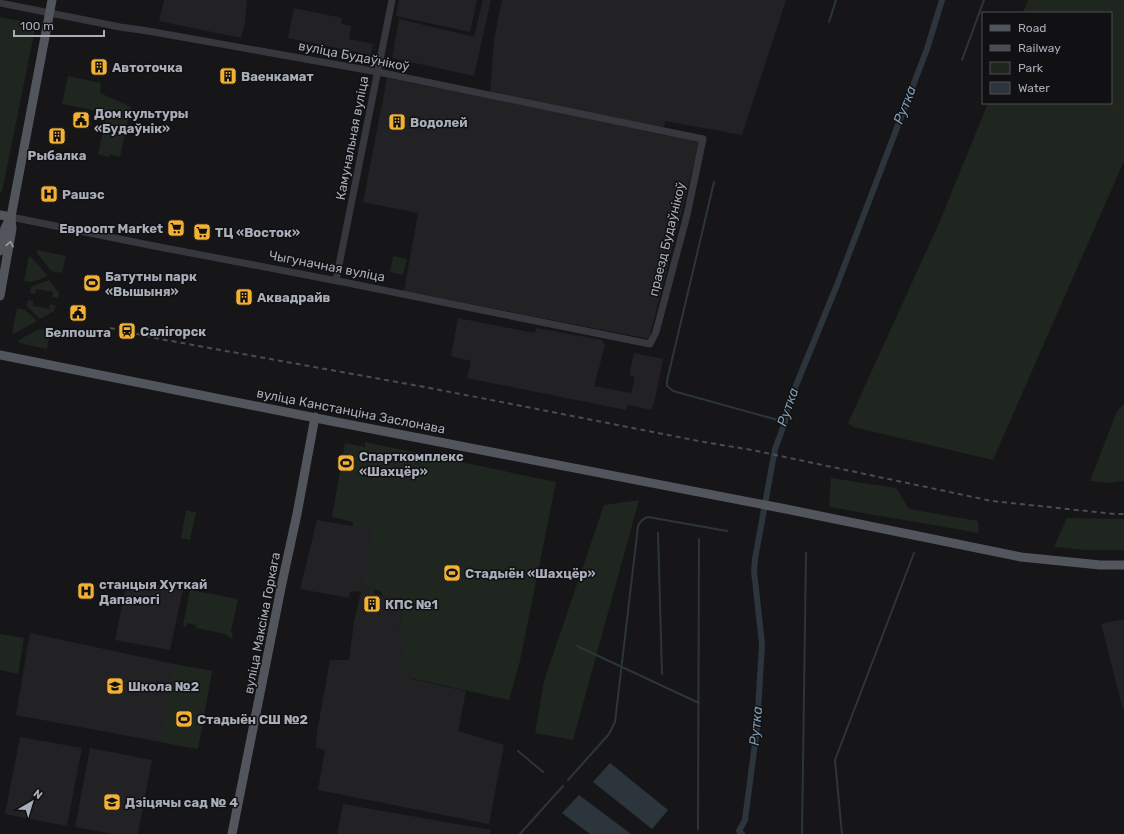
<svg xmlns="http://www.w3.org/2000/svg" width="1124" height="834" font-family="Rubik,sans-serif">
<style>
.built{fill:#222225}
.green{fill:#1e261f}
.water{fill:#2c353c}
.lines{fill:none;stroke-linecap:round;stroke-linejoin:round}
.stream{stroke:#2c353c;stroke-width:2}
.canal{stroke:#2c353c;stroke-width:6}
.minor{stroke:#37383d;stroke-width:7}
.major{stroke:#53555c;stroke-width:9}
.rail{stroke:#4a4c52;stroke-width:2;stroke-dasharray:5 4;stroke-linecap:butt}
.oneway{stroke:#979ba6}
.labels{text-anchor:middle;dominant-baseline:central;stroke-width:3;stroke-linejoin:round;paint-order:stroke}
.street-label{font-size:13px;fill:#a8adb8;stroke:#111113}
.poi-label{font-size:13px;font-weight:bold;fill:#a8adb8;stroke:#111113;text-anchor:start}
.water-label{font-size:14px;font-style:italic;fill:#7f9bb3;stroke:#111113}
</style>
<rect width="100%" height="100%" fill="#161618"/>
<g class="built">
<polygon points="164,0 247,0 245,22 241,38 159,21"/>
<polygon points="399,0 477,0 470,32 396,16"/>
<polygon points="483,0 491,0 474,76 392,58 399,19 474,37"/>
<polygon points="502,0 786,0 742,135 665,121 664,127 490,94 494,39"/>
<polygon points="294,8 342,18 341,24 351,26 349,39 373,44 371,55 288,38"/>
<polygon points="387,78 700,140 649,339 404,291 418,213 363,202"/>
<polygon points="458,318 535,333 536,328 602,340 605,346 594,386 631,393 635,377 629,375 634,353 663,359 655,399 651,410 628,405 626,410 467,378 471,361 451,356"/>
<polygon points="317,520 374,530 363,584 375,589 374,594 404,599 398,638 405,644 412,669 411,679 466,691 458,731 504,745 489,824 318,790 325,750 316,748 317,732 330,660 349,660 354,622 361,591 350,592 349,598 300,589"/>
<polygon points="127,581 183,590 170,650 115,640"/>
<polygon points="1124,619 1124,713 1101,624"/>
<polygon points="30,633 174,664 212,671 198,749 16,715"/>
<polygon points="20,737 82,748 67,826 5,814"/>
<polygon points="90,748 152,760 138,834 112,834 75,827"/>
<polygon points="343,804 491,830 490,834 337,834"/>
</g>
<g class="green">
<polygon points="1028,0 1124,0 1124,161 993,460 853,427 848,423 940,221 988,103 1111,103 1111,13 1023,13"/>
<polygon points="0,17 36,24 2,192 0,193"/>
<polygon points="68,76 101,83 100,93 131,107 120,157 110,154 109,157 98,154 107,113 62,104"/>
<polygon points="37,250 66,256 62,273 51,271 37,253"/>
<polygon points="29,256 31,257 47,275 46,277 32,282 24,281"/>
<polygon points="393,256 407,259 403,275 390,272"/>
<polygon points="49,280 59,293 58,298 52,297 53,292 36,289 35,294 30,293 31,287"/>
<polygon points="28,300 33,301 33,306 49,309 50,304 56,306 54,311 40,319 27,306"/>
<polygon points="17,308 25,310 36,320 36,322 15,333 12,333"/>
<polygon points="39,329 50,331 47,349 19,343 19,340"/>
<polygon points="1124,404 1124,481 1110,483 1090,481 1117,411"/>
<polygon points="365,442 556,482 520,661 509,700 410,678 412,669 400,667 405,644 398,642 398,638 404,599 382,595 381,592 363,584 373,530 353,527 353,522 332,517 345,443 365,447"/>
<polygon points="831,478 896,488 909,509 978,521 979,533 829,507"/>
<polygon points="639,500 573,740 535,733 544,681 604,505"/>
<polygon points="186,510 196,512 190,540 181,538"/>
<polygon points="1067,518 1124,519 1124,550 1086,550 1054,547"/>
<polygon points="190,590 238,599 231,631 233,635 231,639 225,634 196,628 196,625 187,623 186,627 183,626"/>
<polygon points="0,634 24,638 18,674 0,670"/>
<polygon points="174,664 212,671 198,749 160,742"/>
</g>
<g class="water">
<polygon points="610,763 668,810 652,829 593,782"/>
<polygon points="579,795 631,834 590,834 562,813"/>
</g>
<g class="lines">
<g class="stream">
<polyline points="829,22 836,0"/>
<polyline points="962,60 984,0"/>
<polyline points="714,182 667,381 667,386 673,391 785,422"/>
<polyline points="658,533 662,674"/>
<polyline points="577,646 699,703"/>
<polyline points="518,751 543,772"/>
<path d="M 568,780 L 609,734 L 615,722 L 638,526 C 640,522 643,518 648,517 L 727,531"/>
<polyline points="698,829 699,539"/>
<polyline points="520,834 563,786"/>
<polyline points="802,834 806,553"/>
<polyline points="842,834 835,760 914,553"/>
</g>
<polyline class="canal" points="742,834 739,831 745,820 757,728 762,644 754,571 755,559 775,449 785,422 788,405 837,285 927,49 942,0"/>
<g class="minor">
<polyline points="0,3 120,27 148,31 378,72 703,139 687,215 656,332 650,344 348,283 149,245 11,217"/>
<polyline points="336,280 392,0"/>
</g>
<g class="major">
<polyline points="0,215 11,217"/>
<polyline points="0,251 5,228 11,217"/>
<polyline points="0,296 12,229 11,217 13,206 52,0"/>
<polyline points="0,355 336,422 786,509 1021,557 1100,565 1124,565"/>
<polyline points="232,834 282,583 297,514 315,417"/>
</g>
<polyline class="rail" points="110,328 160,339 430,388 704,442 752,450 992,501 1115,514 1124,514"/>
</g>
<defs><path id="oneway-chevron" d="M-2-3.5L2.5 0L-2 3.5" fill="none" stroke-width="1.6" stroke-linecap="round" stroke-linejoin="round"/></defs>
<use class="oneway" href="#oneway-chevron" transform="translate(10 244) rotate(-80)"/>
<defs>
<symbol id="building-square" viewBox="-11 -11 22 22"><rect x="-9" y="-9" width="18" height="18" rx="4" fill="#f2b134" stroke="#111113"/><path d="M-4-6H4V6H1V3H-1V6H-4ZM-2.5-4.3h1.7v1.8h-1.7ZM.8-4.3h1.7v1.8H.8ZM-2.5-1h1.7V.8h-1.7ZM.8-1h1.7V.8H.8Z" fill="#111"/></symbol>
<symbol id="civic-square" viewBox="-11 -11 22 22"><rect x="-9" y="-9" width="18" height="18" rx="4" fill="#f2b134" stroke="#111113"/><path d="M-.6-6.5H3V-4.5H.6V-3L4-1V1h2V6H-6V1h2V-1L-.6-3ZM-1.2 2.5V6h2.4V2.5Z" fill="#111"/></symbol>
<symbol id="hospital-square" viewBox="-11 -11 22 22"><rect x="-9" y="-9" width="18" height="18" rx="4" fill="#f2b134" stroke="#111113"/><path d="M-5-5h3v3.5h4V-5h3V5h-3V1.5h-4V5h-3Z" fill="#111"/></symbol>
<symbol id="supermarket-square" viewBox="-11 -11 22 22"><rect x="-9" y="-9" width="18" height="18" rx="4" fill="#f2b134" stroke="#111113"/><path d="M-6-5.5h2.5l.6 2H6L4.5 2H-2.5L-4.4-4H-6ZM-1.5 3.2a1.3 1.3 0 1 0 .1 0ZM3 3.2a1.3 1.3 0 1 0 .1 0Z" fill="#111"/></symbol>
<symbol id="stadium-square" viewBox="-11 -11 22 22"><rect x="-9" y="-9" width="18" height="18" rx="4" fill="#f2b134" stroke="#111113"/><path d="M0-5a6.5 5 0 1 0 0 10a6.5 5 0 1 0 0-10ZM-3.5-1.8h7v3.6h-7Z" fill="#111"/></symbol>
<symbol id="station-square" viewBox="-11 -11 22 22"><rect x="-9" y="-9" width="18" height="18" rx="4" fill="#f2b134" stroke="#111113"/><path d="M-3-6H3Q5-6 5-4V2Q5 4 3 4L4.5 6H3L1.5 4h-3L-3 6H-4.5L-3 4Q-5 4-5 2V-4Q-5-6-3-6ZM-3.5-4v3h7v-3ZM-3.5 1v1.5H-2V1ZM2 1v1.5H3.5V1Z" fill="#111"/></symbol>
<symbol id="school-square" viewBox="-11 -11 22 22"><rect x="-9" y="-9" width="18" height="18" rx="4" fill="#f2b134" stroke="#111113"/><path d="M0-5L7-2L0 1L-7-2ZM-4 1L0 2.5L4 1V4Q0 6-4 4Z" fill="#111"/></symbol>
</defs>
<g fill-rule="evenodd">
<use href="#building-square" x="89" y="57" width="20" height="20"/>
<use href="#building-square" x="218" y="66" width="20" height="20"/>
<use href="#civic-square" x="71" y="110" width="20" height="20"/>
<use href="#building-square" x="387" y="112" width="20" height="20"/>
<use href="#building-square" x="47" y="126" width="20" height="20"/>
<use href="#hospital-square" x="39" y="184" width="20" height="20"/>
<use href="#supermarket-square" x="166" y="218" width="20" height="20"/>
<use href="#supermarket-square" x="192" y="222" width="20" height="20"/>
<use href="#stadium-square" x="82" y="273" width="20" height="20"/>
<use href="#building-square" x="234" y="287" width="20" height="20"/>
<use href="#civic-square" x="68" y="303" width="20" height="20"/>
<use href="#station-square" x="117" y="321" width="20" height="20"/>
<use href="#stadium-square" x="336" y="453" width="20" height="20"/>
<use href="#stadium-square" x="442" y="563" width="20" height="20"/>
<use href="#hospital-square" x="76" y="581" width="20" height="20"/>
<use href="#building-square" x="362" y="594" width="20" height="20"/>
<use href="#school-square" x="105" y="676" width="20" height="20"/>
<use href="#stadium-square" x="174" y="709" width="20" height="20"/>
<use href="#school-square" x="102" y="792" width="20" height="20"/>
</g>
<g class="labels">
<g class="street-label">
<text transform="translate(354 56) rotate(11)">вуліца Будаўнікоў</text>
<text transform="translate(352 138) rotate(-79)">Камунальная вуліца</text>
<text transform="translate(667 239) rotate(-76)">праезд Будаўнікоў</text>
<text transform="translate(327 266) rotate(11)">Чыгуначная вуліца</text>
<text transform="translate(351 411) rotate(11)">вуліца Канстанціна Заслонава</text>
<text transform="translate(262 623) rotate(-79)">вуліца Максіма Горкага</text>
</g>
<g class="poi-label">
<text x="112" y="67">Автоточка</text>
<text x="241" y="76">Ваенкамат</text>
<text x="94" y="113">Дом культуры<tspan x="94" dy="15">«Будаўнік»</tspan></text>
<text x="410" y="122">Водолей</text>
<text x="57" y="155" text-anchor="middle">Рыбалка</text>
<text x="62" y="194">Рашэс</text>
<text x="163" y="228" text-anchor="end">Евроопт Market</text>
<text x="215" y="232">ТЦ «Восток»</text>
<text x="105" y="276">Батутны парк<tspan x="105" dy="15">«Вышыня»</tspan></text>
<text x="257" y="297">Аквадрайв</text>
<text x="140" y="331">Салігорск</text>
<text x="78" y="332" text-anchor="middle">Белпошта</text>
<text x="359" y="456">Спарткомплекс<tspan x="359" dy="15">«Шахцёр»</tspan></text>
<text x="465" y="573">Стадыён «Шахцёр»</text>
<text x="99" y="584">станцыя Хуткай<tspan x="99" dy="15">Дапамогі</tspan></text>
<text x="385" y="604">КПС №1</text>
<text x="128" y="686">Школа №2</text>
<text x="197" y="719">Стадыён СШ №2</text>
<text x="125" y="802">Дзіцячы сад № 4</text>
</g>
<g class="water-label">
<text transform="translate(905 105) rotate(-69)">Рутка</text>
<text transform="translate(788 407) rotate(-71)">Рутка</text>
<text transform="translate(756 726) rotate(-85)">Рутка</text>
</g>
</g>
<rect x="982" y="12" width="130" height="92" fill="#111113" stroke="#4d4f55"/>
<rect x="990" y="25" width="20" height="6" fill="#53555c" stroke="#4d4f55"/>
<text x="1018" y="32" font-size="12" fill="#a8adb8">Road</text>
<rect x="990" y="45" width="20" height="6" fill="#4a4c52" stroke="#4d4f55"/>
<text x="1018" y="52" font-size="12" fill="#a8adb8">Railway</text>
<rect x="990" y="62" width="20" height="12" fill="#1e261f" stroke="#4d4f55"/>
<text x="1018" y="72" font-size="12" fill="#a8adb8">Park</text>
<rect x="990" y="82" width="20" height="12" fill="#2c353c" stroke="#4d4f55"/>
<text x="1018" y="92" font-size="12" fill="#a8adb8">Water</text>
<g transform="translate(32 802) rotate(38)" stroke="#111113" stroke-width="3" paint-order="stroke">
<path d="M0-3L7 15L0 10L-7 15Z" fill="#a8adb8"/>
<text y="-6" font-size="11" font-weight="bold" text-anchor="middle" fill="#a8adb8">N</text>
</g>
<path d="M14 30v6h90v-6" fill="none" stroke="#a8adb8" stroke-width="2"/>
<text x="20" y="30" font-size="12" fill="#a8adb8" stroke="#111113" stroke-width="3" paint-order="stroke">100 m</text>
</svg>
